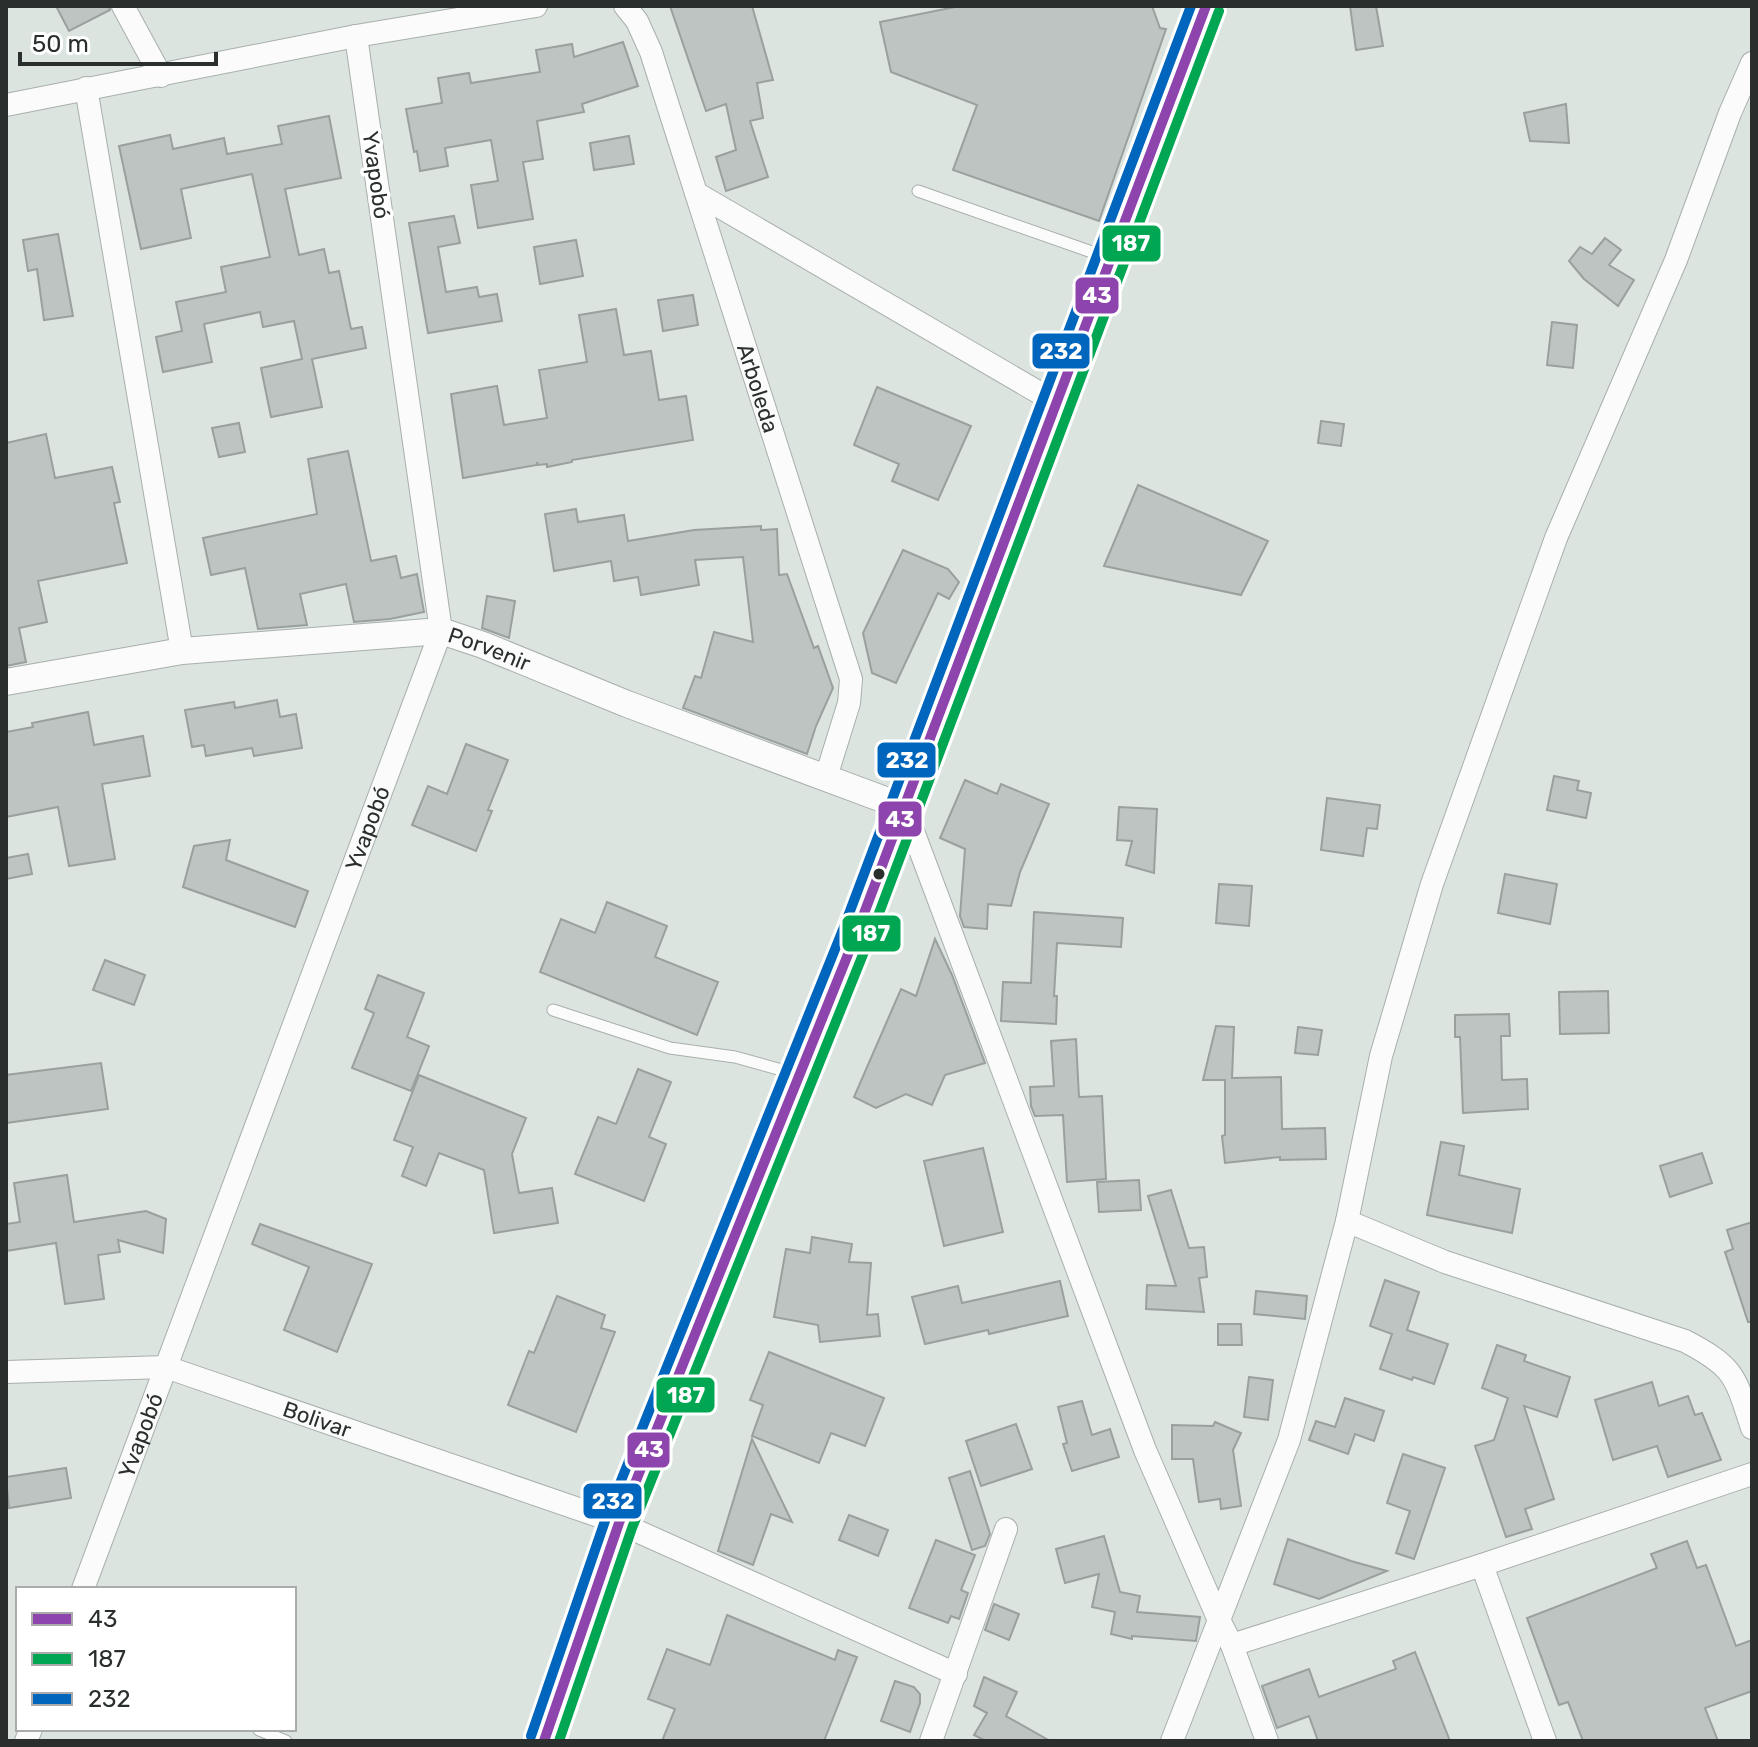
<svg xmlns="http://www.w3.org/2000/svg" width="1758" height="1747" font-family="Rubik,sans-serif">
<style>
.building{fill:#bec4c1;stroke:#99a09d;stroke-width:2}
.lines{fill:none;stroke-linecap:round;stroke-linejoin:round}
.service-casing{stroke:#a8afac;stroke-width:13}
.minor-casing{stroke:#a8afac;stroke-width:24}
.tertiary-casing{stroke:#a8afac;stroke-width:28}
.primary-casing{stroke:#a8afac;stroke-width:36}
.service{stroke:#fafbfa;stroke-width:11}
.minor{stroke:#fafbfa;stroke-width:22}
.tertiary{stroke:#fafbfa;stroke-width:26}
.primary{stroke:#fafbfa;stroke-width:34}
.bus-1-casing{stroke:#fff;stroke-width:16}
.bus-2-casing{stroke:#fff;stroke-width:16}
.bus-3-casing{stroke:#fff;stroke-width:16}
.bus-1{stroke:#8e44ad;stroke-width:10}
.bus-2{stroke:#00a651;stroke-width:10}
.bus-3{stroke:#0065bd;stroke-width:10}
.bus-dot{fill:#2a2f2d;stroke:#fff;stroke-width:3}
.labels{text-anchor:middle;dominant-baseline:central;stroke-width:7;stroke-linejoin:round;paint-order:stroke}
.street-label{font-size:22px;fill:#2a2f2d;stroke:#fff}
.line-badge{stroke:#fff;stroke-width:3}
.badge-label{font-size:22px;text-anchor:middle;font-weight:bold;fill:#fff}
</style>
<rect width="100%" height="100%" fill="#dce4e0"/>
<g class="building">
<polygon points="56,6 109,6 110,10 69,31"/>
<polygon points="670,6 752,6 773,80 757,83 763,118 750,121 768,177 726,191 716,157 736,150 726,104 706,111"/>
<polygon points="960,6 1152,6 1160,28 1166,29 1099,221 953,170 977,105 891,72 880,22"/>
<polygon points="1350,6 1376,6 1383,46 1356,50"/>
<polygon points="623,42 638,86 582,104 584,112 537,121 543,159 523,162 533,219 478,228 471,185 498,181 491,140 445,148 448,166 420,171 417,151 414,152 406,109 442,103 438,78 469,73 471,83 540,72 536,50 572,44 574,57"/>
<polygon points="1566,104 1569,143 1530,141 1524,113"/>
<polygon points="329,116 341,178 285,189 299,255 324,249 329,273 339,271 351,329 362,327 366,348 312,359 322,407 271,417 261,368 302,359 294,321 263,327 260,312 204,324 212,362 163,372 156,337 182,331 176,302 226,292 221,267 270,257 252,174 181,189 191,238 141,249 119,146 170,135 173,149 224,138 227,154 282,144 278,126"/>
<polygon points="629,136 634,164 594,170 590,143"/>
<polygon points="454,216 460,243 438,247 446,292 477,287 479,297 497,294 502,321 428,333 409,223"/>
<polygon points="58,234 73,316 44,320 37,269 28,271 23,240"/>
<polygon points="1605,238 1621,250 1609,265 1634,280 1618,306 1584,279 1569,261 1580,247 1592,254"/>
<polygon points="576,240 583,276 540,284 534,247"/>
<polygon points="693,295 698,325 663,331 658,300"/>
<polygon points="616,309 624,355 651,351 659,400 686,396 693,440 572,460 572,462 547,467 547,464 538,465 537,462 537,465 463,478 451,394 497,386 504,425 547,418 539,370 587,362 579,315"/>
<polygon points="1552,322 1577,325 1573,368 1547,365"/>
<polygon points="877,387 971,426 938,500 892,481 899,464 854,445"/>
<polygon points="1321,421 1344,424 1341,446 1318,443"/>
<polygon points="239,423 245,452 219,457 212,428"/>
<polygon points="46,434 55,478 112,467 120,502 114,503 127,563 38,581 47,622 19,628 26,662 6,666 6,443"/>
<polygon points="348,451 371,561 396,556 401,578 417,574 424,612 390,619 354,622 346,584 300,594 307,625 258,629 245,568 211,575 203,538 317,514 308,459"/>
<polygon points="1138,485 1268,541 1241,595 1104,566"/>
<polygon points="576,509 578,522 624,515 628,541 694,530 761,526 761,530 777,529 779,575 787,574 814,648 818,646 833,688 816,726 807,754 683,708 695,676 701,678 714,632 753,642 743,557 695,560 699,585 641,595 638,577 614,581 611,561 554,571 545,514"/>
<polygon points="903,550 948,569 959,582 949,599 938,593 896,683 872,673 863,633"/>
<polygon points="487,596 515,601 509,638 482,628"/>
<polygon points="277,700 280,717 296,714 302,748 254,756 252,748 206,756 204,745 192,747 185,710 234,702 235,708"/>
<polygon points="88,712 94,745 143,736 150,776 102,784 115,859 69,866 58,807 6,817 6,732 33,727 32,723"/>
<polygon points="466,744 508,760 488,810 492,811 476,851 412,825 428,786 447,794"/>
<polygon points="1554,776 1579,781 1577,790 1591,793 1586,818 1547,810"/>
<polygon points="965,780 997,794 1001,784 1049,804 1020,872 1011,906 988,904 987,929 964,927 960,916 965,849 940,838"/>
<polygon points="1327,798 1380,805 1377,829 1367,828 1363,856 1321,850"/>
<polygon points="1119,807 1157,809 1154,873 1126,865 1132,841 1117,840"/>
<polygon points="230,840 226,860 308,891 295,927 183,887 194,846"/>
<polygon points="28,854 32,874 6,879 6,858"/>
<polygon points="1505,874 1557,884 1550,924 1498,913"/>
<polygon points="1219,884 1252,886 1249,926 1216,923"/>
<polygon points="607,902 667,926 655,957 718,982 697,1035 540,972 561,919 595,933"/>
<polygon points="1034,912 1123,918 1121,947 1057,943 1054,996 1057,996 1056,1024 1001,1021 1003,982 1031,983"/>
<polygon points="935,939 952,975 985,1063 945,1075 932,1105 906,1094 876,1108 854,1097 901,989 916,996"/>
<polygon points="105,960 145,975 134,1005 93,990"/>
<polygon points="378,975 424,993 407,1037 429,1046 411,1091 352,1068 374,1013 365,1009"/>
<polygon points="1608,991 1609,1033 1560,1034 1559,992"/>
<polygon points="1509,1014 1510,1036 1501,1036 1502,1080 1527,1079 1528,1109 1463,1113 1460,1037 1455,1037 1455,1015"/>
<polygon points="1216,1026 1234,1027 1232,1078 1281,1077 1282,1129 1325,1128 1326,1159 1280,1160 1280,1157 1225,1163 1222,1136 1225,1135 1225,1080 1203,1080"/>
<polygon points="1298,1027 1322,1030 1318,1055 1295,1053"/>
<polygon points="1076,1039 1079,1097 1102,1096 1106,1179 1067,1182 1063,1115 1035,1116 1031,1106 1030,1087 1054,1086 1051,1041"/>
<polygon points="101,1063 108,1109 6,1123 6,1075"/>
<polygon points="638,1069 671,1082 649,1137 666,1144 644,1201 575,1174 598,1117 616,1124"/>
<polygon points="419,1075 526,1118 512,1154 519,1193 552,1188 558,1223 494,1233 484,1170 439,1153 426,1186 402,1176 413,1147 394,1140"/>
<polygon points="1441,1142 1464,1146 1459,1175 1520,1189 1512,1233 1427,1215"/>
<polygon points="983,1148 1003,1232 944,1246 924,1161"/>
<polygon points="1702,1153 1712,1183 1670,1197 1660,1166"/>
<polygon points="67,1175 74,1222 146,1211 166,1219 163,1253 118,1240 120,1252 98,1255 104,1299 65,1304 56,1243 6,1251 6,1224 20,1222 14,1183"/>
<polygon points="1139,1180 1141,1210 1099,1212 1097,1182"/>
<polygon points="1171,1190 1189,1248 1204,1247 1207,1277 1199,1278 1204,1312 1146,1309 1147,1285 1176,1286 1148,1196"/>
<polygon points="1752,1222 1752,1322 1748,1322 1725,1252 1733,1249 1727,1230"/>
<polygon points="260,1224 372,1264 337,1352 284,1330 309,1267 252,1244"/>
<polygon points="812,1237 852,1244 849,1262 871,1263 867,1315 878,1314 880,1336 820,1342 818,1325 774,1317 786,1249 810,1253"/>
<polygon points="1385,1280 1419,1292 1407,1330 1448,1344 1434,1384 1413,1377 1412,1380 1380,1369 1392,1334 1370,1326"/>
<polygon points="1060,1281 1068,1316 989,1334 988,1330 925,1344 912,1297 958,1286 962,1303"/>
<polygon points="1256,1291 1307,1296 1305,1319 1254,1314"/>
<polygon points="557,1296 605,1315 601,1328 615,1332 576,1432 508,1405 529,1351 534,1353"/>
<polygon points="1218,1324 1241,1324 1242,1345 1218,1345"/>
<polygon points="1497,1345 1526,1355 1524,1361 1570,1377 1557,1417 1524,1406 1554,1499 1525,1509 1532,1529 1506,1537 1475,1446 1494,1440 1508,1398 1482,1388"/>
<polygon points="769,1352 884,1398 865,1446 831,1433 819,1463 752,1436 763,1405 750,1400"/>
<polygon points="1249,1377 1273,1380 1268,1420 1244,1417"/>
<polygon points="1652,1382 1659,1406 1688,1396 1695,1415 1702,1413 1721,1460 1668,1477 1657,1446 1613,1460 1595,1400"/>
<polygon points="1345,1398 1384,1411 1374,1441 1355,1434 1348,1454 1309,1440 1316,1421 1335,1427"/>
<polygon points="1082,1401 1092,1435 1110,1429 1119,1457 1072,1471 1063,1444 1067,1443 1058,1407"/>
<polygon points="1215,1422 1241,1433 1233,1450 1241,1506 1221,1509 1220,1499 1199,1502 1193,1459 1172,1459 1172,1425 1213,1426"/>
<polygon points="1016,1424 1032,1469 981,1486 966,1441"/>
<polygon points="752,1439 792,1522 771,1514 753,1565 718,1551"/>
<polygon points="1403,1454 1445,1468 1414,1559 1396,1553 1410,1511 1387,1503"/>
<polygon points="66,1468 71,1498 9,1508 6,1477"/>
<polygon points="970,1471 990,1534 985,1546 972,1550 949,1478"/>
<polygon points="849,1515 888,1530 878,1556 839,1540"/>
<polygon points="1104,1536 1120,1592 1140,1596 1137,1612 1200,1617 1196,1641 1132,1636 1132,1639 1111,1634 1115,1612 1092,1607 1099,1574 1065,1583 1056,1549"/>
<polygon points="1288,1539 1351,1561 1387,1571 1319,1599 1274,1584"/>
<polygon points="936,1540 975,1555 961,1590 968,1593 959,1619 951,1616 948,1623 909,1608"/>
<polygon points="1687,1541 1697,1568 1706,1565 1736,1646 1752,1640 1752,1691 1705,1708 1718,1741 1583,1741 1568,1702 1559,1705 1527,1618 1657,1568 1651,1554"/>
<polygon points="994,1604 1019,1614 1009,1640 985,1630"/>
<polygon points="727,1615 835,1660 838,1650 857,1657 824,1741 662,1741 675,1709 648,1699 667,1649 710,1665"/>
<polygon points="1415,1652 1450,1741 1318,1741 1309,1716 1277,1728 1262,1686 1309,1669 1319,1697 1396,1669 1393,1661"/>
<polygon points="984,1677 1017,1692 1006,1716 1050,1741 986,1741 974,1735 987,1713 974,1706"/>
<polygon points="895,1681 914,1687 920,1694 920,1703 910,1732 881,1721"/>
</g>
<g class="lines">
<defs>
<g id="service">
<polyline points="918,191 1106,257"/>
<polyline points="553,1010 670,1048 735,1057 796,1074"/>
<polyline points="259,1730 286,1741"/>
</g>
<g id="minor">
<polyline points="123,6 161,76"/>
<path id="s1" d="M 625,6 L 637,21 L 651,52 L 851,679 L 849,703 L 826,777"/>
<polyline points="86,88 182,651"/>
<polyline points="6,105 356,36 536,6"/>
<polyline points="696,193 1057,403"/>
<polyline points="904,807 1145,1450 1218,1618 1232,1645 1267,1741"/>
<path d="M 1347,1221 L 1445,1262 L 1685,1341 C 1735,1367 1735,1376 1752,1428"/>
<path id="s2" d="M 6,1372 L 166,1367 L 619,1523 L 956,1674"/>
<polyline points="1482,1565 1545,1741"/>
<path id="s3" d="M 83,1589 L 441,631 L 356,36"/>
<polyline points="1232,1645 1482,1565 1752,1474"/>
<polyline points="26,1741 31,1729"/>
<polyline points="931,1741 1006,1529"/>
<polyline points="1172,1741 1289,1440 1347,1221 1381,1056 1432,884 1556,538 1676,260 1730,113 1752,63"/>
</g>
<g id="tertiary">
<path id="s4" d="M 6,682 L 182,651 L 441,631 L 483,645 L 627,704 L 904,807"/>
</g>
<polyline id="primary" points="544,1741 619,1523 857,932 1206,6"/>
</defs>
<use href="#service" class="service-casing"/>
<use href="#minor" class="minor-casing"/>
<use href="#tertiary" class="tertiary-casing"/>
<use href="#primary" class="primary-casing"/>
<use href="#service" class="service"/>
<use href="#minor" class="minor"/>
<use href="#tertiary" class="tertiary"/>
<use href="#primary" class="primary"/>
<defs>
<polyline id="bus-1" points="544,1741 619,1523 857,932 1206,6"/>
<polyline id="bus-2" points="559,1741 632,1528 870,937 1219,11"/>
<polyline id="bus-3" points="531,1736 606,1518 844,927 1191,6"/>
</defs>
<use href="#bus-1" class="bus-1-casing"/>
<use href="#bus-2" class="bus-2-casing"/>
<use href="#bus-3" class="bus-3-casing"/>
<use href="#bus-1" class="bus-1"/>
<use href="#bus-2" class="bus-2"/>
<use href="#bus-3" class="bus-3"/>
</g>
<circle class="bus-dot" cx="879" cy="874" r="7"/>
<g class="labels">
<g class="street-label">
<text transform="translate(376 175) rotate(82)">Yvapobó</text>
<text stroke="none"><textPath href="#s1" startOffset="406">Arboleda</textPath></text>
<text stroke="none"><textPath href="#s4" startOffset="490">Porvenir</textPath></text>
<text stroke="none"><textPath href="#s3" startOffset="812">Yvapobó</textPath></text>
<text stroke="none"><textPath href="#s2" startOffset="320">Bolivar</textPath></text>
<text stroke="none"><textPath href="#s3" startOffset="164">Yvapobó</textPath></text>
</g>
</g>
<g class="line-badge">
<rect x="1101" y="224" width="61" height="39" rx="8" fill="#00a651"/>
<rect x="1074" y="276" width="46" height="39" rx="8" fill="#8e44ad"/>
<rect x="1031" y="332" width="60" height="38" rx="8" fill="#0065bd"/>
<rect x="876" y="741" width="61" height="38" rx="8" fill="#0065bd"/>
<rect x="877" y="800" width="46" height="38" rx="8" fill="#8e44ad"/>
<rect x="841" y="914" width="61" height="39" rx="8" fill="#00a651"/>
<rect x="655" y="1376" width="61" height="38" rx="8" fill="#00a651"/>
<rect x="626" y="1431" width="45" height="38" rx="8" fill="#8e44ad"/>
<rect x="582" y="1482" width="61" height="38" rx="8" fill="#0065bd"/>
</g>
<g class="badge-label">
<text x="1131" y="251">187</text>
<text x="1097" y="303">43</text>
<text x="1061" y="359">232</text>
<text x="907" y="768">232</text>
<text x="900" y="827">43</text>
<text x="871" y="941">187</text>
<text x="686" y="1403">187</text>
<text x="649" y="1457">43</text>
<text x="613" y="1509">232</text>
</g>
<rect width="1758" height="1747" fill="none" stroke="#2a2f2d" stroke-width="16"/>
<rect x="16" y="1587" width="280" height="144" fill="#ffffff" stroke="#aaacab" stroke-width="2"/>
<rect x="32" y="1613" width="40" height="12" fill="#8e44ad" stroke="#aaacab" stroke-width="2"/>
<text x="88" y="1627" font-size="24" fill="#2a2f2d">43</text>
<rect x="32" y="1653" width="40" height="12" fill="#00a651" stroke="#aaacab" stroke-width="2"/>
<text x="88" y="1667" font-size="24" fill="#2a2f2d">187</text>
<rect x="32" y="1693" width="40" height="12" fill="#0065bd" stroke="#aaacab" stroke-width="2"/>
<text x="88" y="1707" font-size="24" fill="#2a2f2d">232</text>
<path d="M20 52v12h196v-12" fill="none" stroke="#2a2f2d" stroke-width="4"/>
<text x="32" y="52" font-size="24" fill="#2a2f2d" stroke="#ffffff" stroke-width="6" paint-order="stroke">50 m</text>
</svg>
